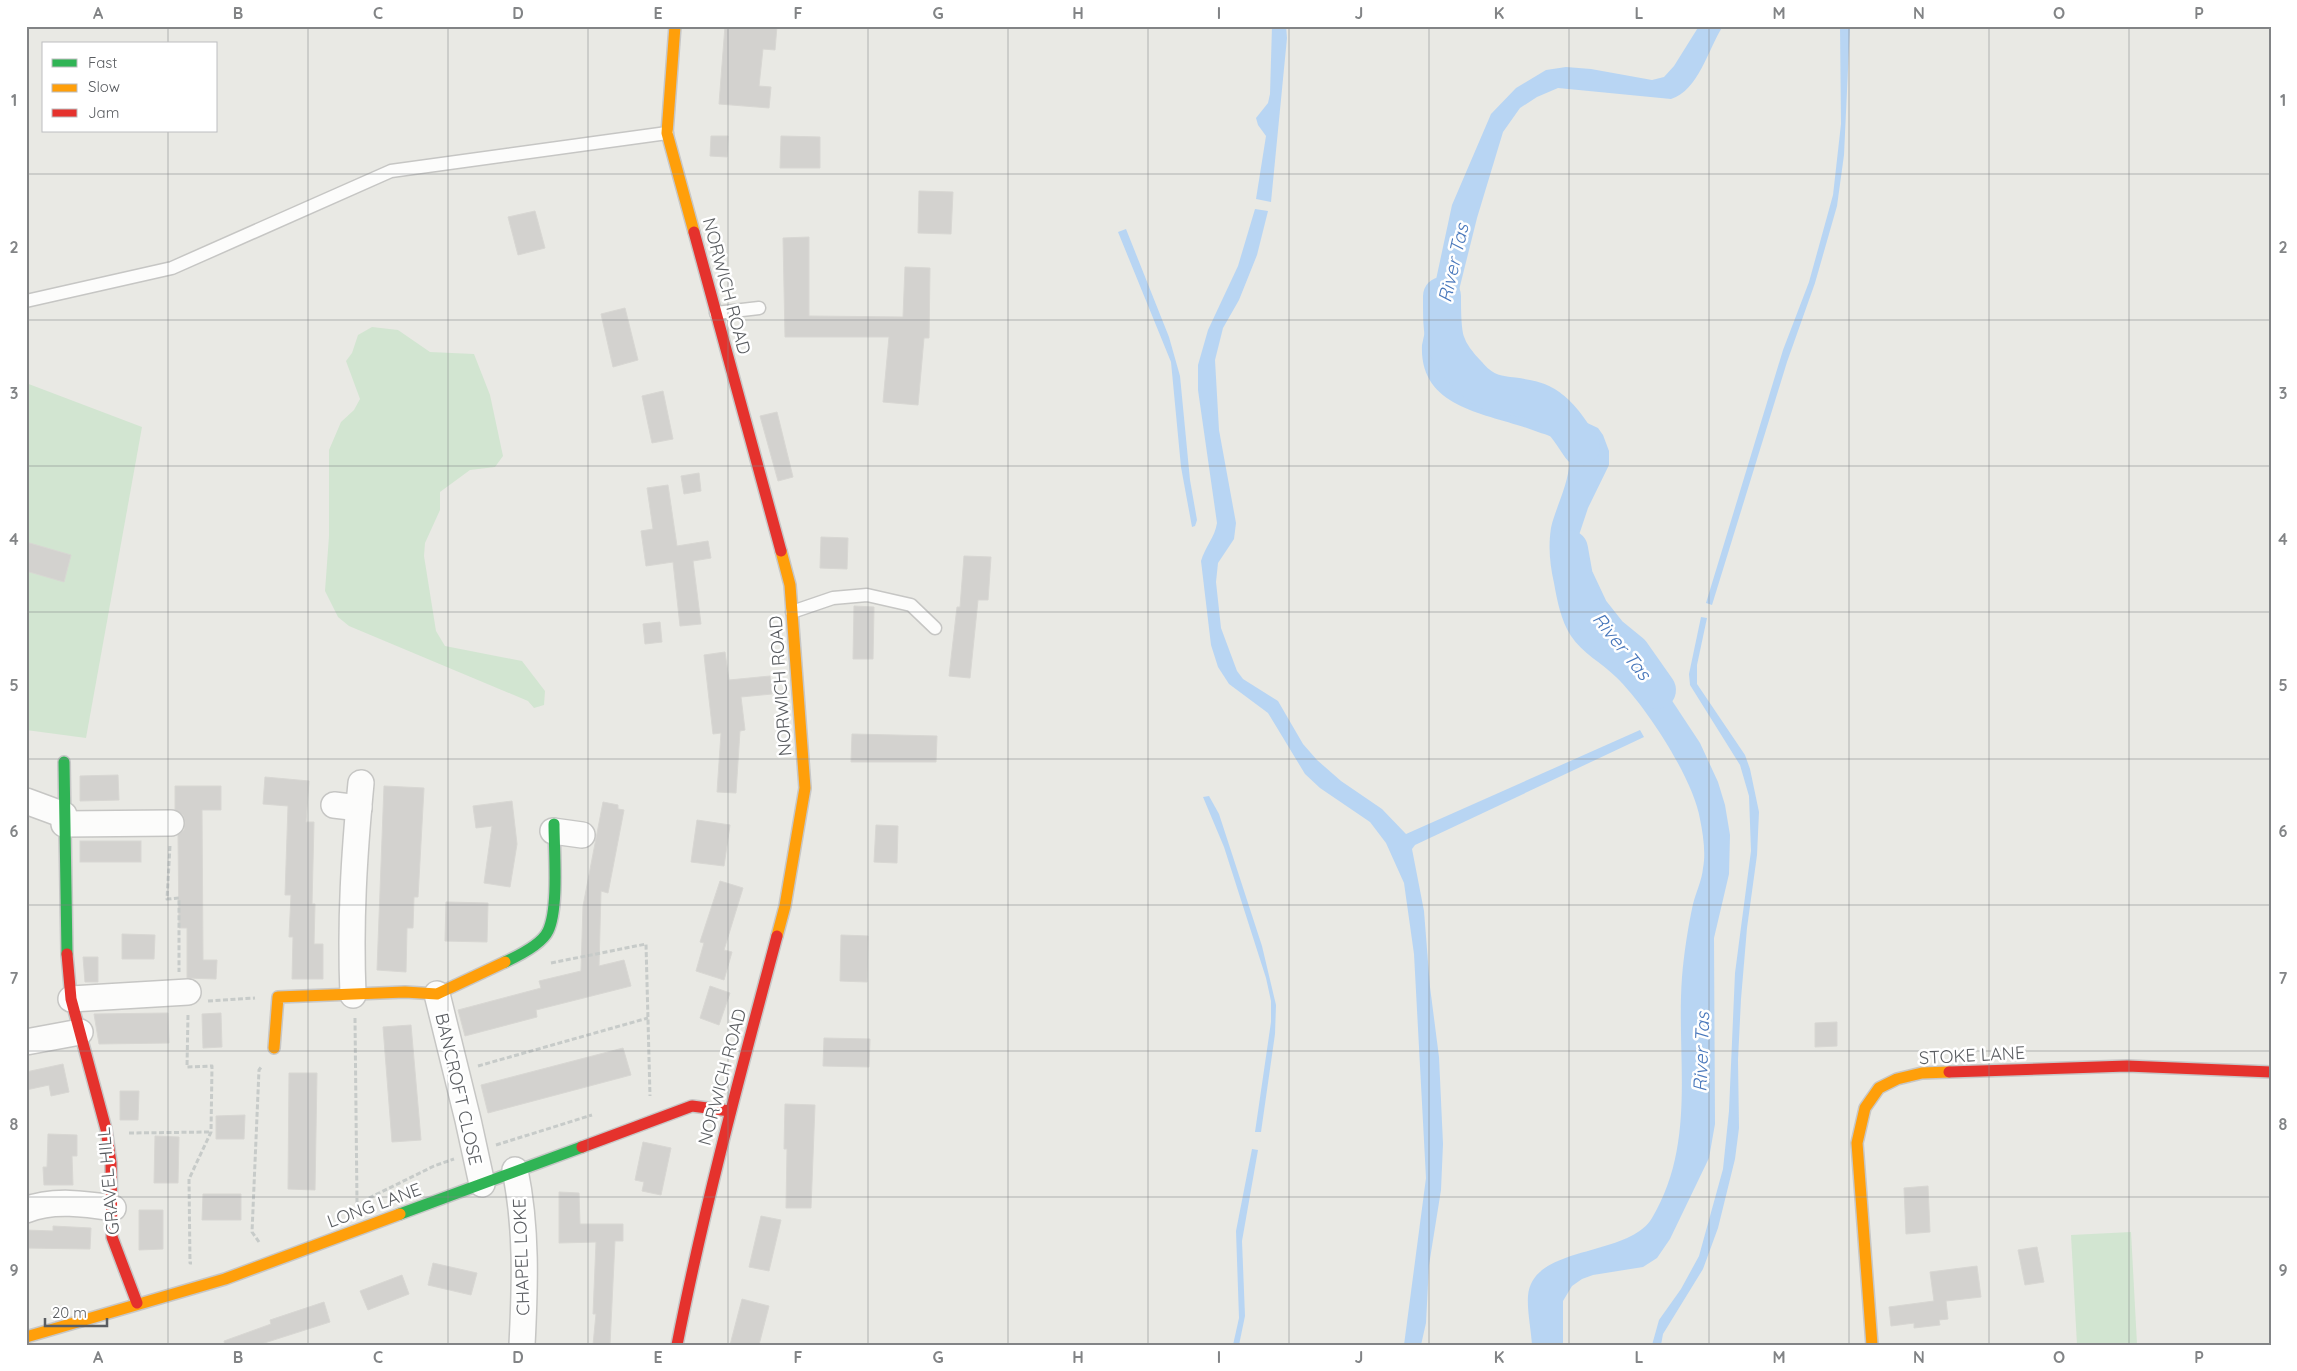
<svg xmlns="http://www.w3.org/2000/svg" width="2297" height="1371" font-family="Quicksand,sans-serif">
<style>
.green{fill:#d2e5d1}
.water{fill:#b8d5f3}
.lines{fill:none;stroke-linecap:round;stroke-linejoin:round}
.river{stroke:#b8d5f3;stroke-width:38}
.building{fill:#d3d2cf;stroke:#d8d7d3}
.lane-casing{stroke:#c6c6c4;stroke-width:15}
.street-casing{stroke:#c6c6c4;stroke-width:28}
.fast-casing{stroke:#c7c7c7;stroke-width:14}
.slow-casing{stroke:#c7c7c7;stroke-width:14}
.jam-casing{stroke:#c7c7c7;stroke-width:14}
.path{stroke:#c7cbc9;stroke-width:3;stroke-dasharray:5 2.5;stroke-linecap:butt}
.lane{stroke:#fcfcfb;stroke-width:12}
.street{stroke:#fcfcfb;stroke-width:25}
.fast{stroke:#30b455;stroke-width:11}
.slow{stroke:#ff9f0a;stroke-width:11}
.jam{stroke:#e5322d;stroke-width:11}
.grid{fill:none;stroke:#828486;stroke-width:1;stroke-opacity:0.55}
.labels{text-anchor:middle;dominant-baseline:central;stroke-width:5;stroke-linejoin:round;paint-order:stroke}
.street-label{font-size:18px;fill:#5a5d61;stroke:#fff}
.water-label{font-size:19px;font-style:italic;fill:#4877bb;stroke:#fff}
.neatline{fill:none;stroke:#828486;stroke-width:2}
.grid-label{font-size:16px;text-anchor:middle;font-weight:bold;fill:#828486}
</style>
<rect width="100%" height="100%" fill="#e9e9e4"/>
<g class="green">
<polygon points="372,327 398,330 430,352 474,354 490,395 503,456 495,467 470,470 440,492 440,510 425,543 424,556 436,631 445,646 522,661 545,691 544,705 534,708 528,701 349,626 338,617 325,591 329,536 329,450 341,422 354,410 360,399 346,361 352,353 358,335"/>
<polygon points="26,383 142,427 86,738 26,730"/>
<polygon points="2131,1232 2137,1344 2077,1345 2071,1235"/>
</g>
<g class="water">
<polygon points="1272,26 1286,26 1287,38 1271,202 1256,199 1266,136 1258,125 1256,118 1268,103 1270,94"/>
<path d="M 1699,26 L 1723,26 C 1708,49 1699,90 1671,99 L 1558,88 L 1537,97 L 1520,108 L 1503,132 L 1477,218 L 1446,342 L 1450,368 L 1461,379 L 1474,387 L 1524,398 L 1568,414 L 1598,428 L 1603,435 L 1609,451 L 1609,465 L 1588,508 L 1576,544 L 1577,572 L 1581,590 L 1587,609 L 1599,626 L 1607,635 L 1635,655 L 1665,690 L 1700,743 L 1718,782 L 1725,805 L 1730,835 L 1729,874 L 1714,938 L 1715,1124 L 1709,1158 L 1670,1239 L 1657,1258 L 1643,1267 L 1593,1275 L 1582,1279 L 1572,1286 L 1563,1301 L 1563,1345 L 1532,1345 C 1531,1329 1527,1311 1528,1296 C 1532,1244 1628,1258 1652,1218 C 1697,1143 1676,1058 1682,977 C 1684,953 1688,927 1693,904 C 1696,892 1702,880 1703,868 C 1706,853 1703,834 1700,819 C 1693,778 1646,706 1616,677 C 1602,663 1582,653 1571,636 C 1561,621 1557,600 1554,583 C 1550,565 1548,547 1551,528 C 1555,507 1579,465 1565,446 C 1559,438 1547,435 1538,432 C 1491,413 1419,411 1422,345 L 1452,205 L 1491,114 L 1516,88 L 1546,70 L 1566,67 L 1591,69 L 1652,80 L 1664,77 L 1674,66 Z"/>
<polygon points="1840,26 1850,26 1844,155 1837,206 1815,283 1787,362 1712,605 1706,603 1783,350 1809,282 1833,195 1841,124"/>
<path d="M 1255,209 L 1268,211 L 1257,255 L 1239,300 L 1223,328 L 1215,360 L 1219,430 L 1236,523 L 1234,539 L 1218,563 L 1216,582 L 1221,628 L 1237,671 L 1243,679 L 1278,701 L 1303,744 L 1317,760 L 1341,781 L 1382,809 L 1406,834 L 1640,730 L 1644,737 L 1415,845 L 1412,849 L 1424,911 L 1430,987 L 1439,1057 L 1443,1144 L 1441,1190 L 1429,1265 L 1426,1323 L 1421,1345 L 1404,1345 L 1426,1178 L 1414,954 L 1404,883 L 1386,843 L 1370,822 L 1320,788 L 1305,774 L 1268,713 L 1229,684 L 1218,667 L 1211,645 L 1201,561 C 1205,547 1215,537 1217,523 L 1198,390 L 1198,365 L 1208,330 L 1238,266 Z"/>
<polygon points="1126,229 1169,337 1180,376 1190,480 1197,520 1195,526 1192,527 1181,467 1171,362 1118,232"/>
<polygon points="1701,617 1707,618 1697,665 1697,684 1745,755 1750,769 1759,812 1757,855 1747,928 1741,999 1738,1060 1739,1128 1735,1159 1718,1228 1703,1269 1663,1334 1661,1345 1652,1345 1659,1320 1681,1289 1699,1256 1723,1169 1729,1111 1735,973 1751,851 1749,796 1740,765 1690,685 1689,674"/>
<polygon points="1209,796 1219,814 1262,946 1276,1005 1275,1034 1261,1132 1255,1132 1271,1022 1271,1001 1266,978 1224,847 1203,797"/>
<polygon points="1252,1149 1258,1150 1242,1241 1245,1316 1239,1345 1233,1345 1239,1318 1236,1231"/>
</g>
<g class="lines">
<g class="river">
<path d="M 1442,296 C 1442,334 1441,348 1469,376 C 1475,383 1485,391 1494,393 C 1513,398 1533,396 1549,408 C 1562,417 1572,434 1581,447"/>
<polyline points="1569,549 1574,577 1590,611 1609,635 1631,653 1657,690"/>
</g>
</g>
<g class="building">
<polygon points="725,26 777,26 775,50 763,49 759,86 771,87 769,108 719,104"/>
<polygon points="711,136 728,136 727,157 710,156"/>
<polygon points="781,136 820,137 820,168 780,168"/>
<polygon points="919,191 953,192 951,234 918,233"/>
<polygon points="535,211 545,248 518,255 508,217"/>
<polygon points="809,237 809,316 903,317 905,267 930,268 929,338 924,338 918,405 883,402 889,337 785,337 783,238"/>
<polygon points="625,308 638,360 613,367 601,314"/>
<polygon points="663,391 673,439 652,443 642,396"/>
<polygon points="777,412 793,477 778,481 760,416"/>
<polygon points="699,473 701,491 684,494 681,476"/>
<polygon points="668,485 677,546 708,541 711,558 693,561 701,624 680,626 673,562 646,566 641,531 653,529 647,488"/>
<polygon points="821,537 848,538 847,569 820,568"/>
<polygon points="26,542 71,555 64,582 26,571"/>
<polygon points="964,556 991,557 988,600 978,600 970,678 949,676 957,607 960,607"/>
<polygon points="854,606 874,607 873,659 853,659"/>
<polygon points="660,622 662,642 645,644 643,624"/>
<polygon points="725,652 729,680 770,676 772,694 741,697 745,730 740,731 736,793 717,792 721,733 713,734 704,655"/>
<polygon points="852,734 937,736 936,762 851,762"/>
<polygon points="118,775 119,800 80,801 80,776"/>
<polygon points="265,777 309,781 306,822 314,822 312,904 315,904 314,944 323,944 323,979 292,979 293,937 289,937 291,895 285,895 288,806 263,804"/>
<polygon points="175,786 221,786 221,810 202,810 203,960 217,960 216,979 187,978 187,928 179,928 178,835 184,830 185,822 183,815 175,810"/>
<polygon points="384,786 424,788 418,897 414,897 413,928 407,928 406,972 377,970"/>
<polygon points="512,801 517,844 510,887 484,883 492,826 476,828 473,806"/>
<polygon points="603,802 618,805 618,809 624,810 608,893 601,891 599,966 624,960 631,986 536,1010 537,1017 465,1036 458,1010 541,988 539,981 581,971 583,906"/>
<polygon points="697,820 730,825 724,866 691,862"/>
<polygon points="876,825 898,826 897,863 874,862"/>
<rect x="80" y="841" width="61" height="21"/>
<polygon points="720,881 743,888 724,950 732,952 724,980 696,971 704,943 700,942"/>
<polygon points="446,902 488,903 487,942 445,941"/>
<polygon points="122,934 155,935 154,959 122,959"/>
<polygon points="841,935 868,936 867,982 840,981"/>
<polygon points="83,957 98,957 98,982 85,982"/>
<polygon points="710,986 730,993 719,1025 700,1018"/>
<polygon points="168,1013 169,1043 99,1044 94,1014"/>
<polygon points="221,1013 222,1047 203,1048 202,1014"/>
<polygon points="1837,1022 1837,1046 1815,1047 1815,1023"/>
<polygon points="411,1025 421,1140 392,1142 383,1027"/>
<polygon points="824,1038 870,1039 869,1067 823,1066"/>
<polygon points="623,1048 631,1075 488,1113 481,1085"/>
<polygon points="63,1064 69,1092 51,1096 49,1085 26,1090 26,1072"/>
<polygon points="289,1073 317,1073 315,1190 288,1189"/>
<polygon points="120,1091 139,1091 138,1120 120,1120"/>
<polygon points="785,1104 815,1105 811,1208 786,1208 787,1149 784,1149"/>
<polygon points="245,1115 244,1139 216,1139 216,1116"/>
<polygon points="48,1134 77,1135 77,1156 72,1156 73,1185 44,1185 43,1167 47,1167"/>
<polygon points="155,1136 179,1137 178,1183 154,1183"/>
<polygon points="643,1142 671,1148 661,1195 642,1191 644,1182 635,1180"/>
<polygon points="1928,1186 1930,1232 1906,1234 1904,1188"/>
<polygon points="559,1192 579,1193 580,1224 623,1224 623,1241 615,1241 610,1345 593,1345 596,1314 593,1314 596,1242 559,1243"/>
<polygon points="203,1194 241,1194 241,1220 202,1220"/>
<polygon points="139,1210 163,1210 163,1249 139,1250"/>
<polygon points="761,1216 781,1220 769,1271 749,1267"/>
<polygon points="53,1226 91,1228 90,1249 26,1248 26,1230 53,1231"/>
<polygon points="2037,1247 2044,1282 2025,1285 2018,1250"/>
<polygon points="433,1263 477,1273 471,1295 428,1285"/>
<polygon points="1977,1266 1981,1297 1946,1301 1948,1319 1939,1320 1940,1325 1914,1328 1914,1323 1891,1326 1889,1307 1934,1301 1930,1272"/>
<polygon points="402,1275 409,1294 368,1310 360,1291"/>
<polygon points="742,1299 769,1306 759,1345 730,1345"/>
<polygon points="324,1302 330,1322 258,1345 225,1345 224,1341 271,1324 270,1320"/>
</g>
<g class="lines">
<defs>
<g id="lane">
<polyline points="26,301 172,268 391,171 667,133"/>
<polyline points="716,313 759,308"/>
<polyline points="792,612 833,598 867,595 911,605 935,628"/>
</g>
<g id="street">
<polyline points="26,801 64,815"/>
<polyline points="334,805 359,808"/>
<polyline points="64,824 171,823"/>
<polyline points="553,831 582,835"/>
<polyline points="437,994 468,1120 482,1184"/>
<path d="M 353,995 C 350,921 354,856 361,783"/>
<polyline points="71,999 188,992"/>
<polyline points="26,1042 80,1032"/>
<path d="M 515,1170 C 527,1228 525,1286 522,1345"/>
<path d="M 26,1210 C 52,1199 87,1204 113,1208"/>
</g>
<g id="fast">
<polyline points="64,762 67,954"/>
<path d="M 505,962 C 518,956 542,944 548,931 C 559,908 554,851 554,824"/>
<polyline points="400,1214 582,1147"/>
</g>
<g id="slow">
<polyline points="675,26 667,133 694,232"/>
<polyline points="777,936 785,906 805,788 790,585 781,551"/>
<polyline points="274,1048 278,997 405,992 437,994 505,962"/>
<polyline points="26,1337 225,1279 400,1214"/>
<polyline points="1872,1345 1857,1143 1865,1108 1879,1088 1897,1079 1922,1073 1949,1072"/>
</g>
<g id="jam">
<polyline points="694,232 781,551"/>
<polyline points="67,954 71,999 106,1129 111,1163 112,1237 137,1303"/>
<polyline points="1949,1072 2127,1066 2271,1072"/>
<polyline points="582,1147 692,1106 730,1111"/>
<path d="M 677,1345 C 704,1207 741,1071 777,936"/>
</g>
</defs>
<use href="#lane" class="lane-casing"/>
<use href="#street" class="street-casing"/>
<use href="#fast" class="fast-casing"/>
<use href="#slow" class="slow-casing"/>
<use href="#jam" class="jam-casing"/>
<g class="path">
<polyline points="170,846 167,899 179,898 179,972"/>
<polyline points="551,963 646,944 650,1096"/>
<polyline points="208,1001 255,998"/>
<polyline points="188,1015 187,1067 212,1066 211,1132 189,1179 190,1263 192,1263"/>
<polyline points="355,1018 357,1203"/>
<polyline points="478,1066 648,1018"/>
<polyline points="129,1133 211,1132"/>
<polyline points="496,1145 592,1115"/>
<polyline points="369,1198 434,1166 454,1159"/>
<polyline points="259,1242 252,1232 259,1070 262,1066"/>
</g>
<use href="#lane" class="lane"/>
<use href="#street" class="street"/>
<use href="#fast" class="fast"/>
<use href="#slow" class="slow"/>
<use href="#jam" class="jam"/>
</g>
<path class="grid" d="M 168,26 L 168,44M 308,26 L 308,1345M 448,26 L 448,1345M 588,26 L 588,1345M 728,26 L 728,1345M 868,26 L 868,1345M 1008,26 L 1008,1345M 1148,26 L 1148,1345M 1289,26 L 1289,1345M 1429,26 L 1429,1345M 1569,26 L 1569,1345M 1709,26 L 1709,1345M 1849,26 L 1849,1345M 1989,26 L 1989,1345M 2129,26 L 2129,1345M 168,131 L 168,1345M 26,174 L 2271,174M 26,320 L 2271,320M 26,466 L 2271,466M 26,612 L 2271,612M 26,759 L 2271,759M 26,905 L 2271,905M 26,1051 L 2271,1051M 26,1197 L 2271,1197"/>
<g class="labels">
<g class="street-label">
<text transform="translate(727 286) rotate(75)">NORWICH ROAD</text>
<text transform="translate(780 686) rotate(-94)">NORWICH ROAD</text>
<text transform="translate(1972 1055) rotate(-3)">STOKE LANE</text>
<text transform="translate(722 1077) rotate(-75)">NORWICH ROAD</text>
<text transform="translate(459 1089) rotate(77)">BANCROFT CLOSE</text>
<text transform="translate(108 1181) rotate(-95)">GRAVEL HILL</text>
<text transform="translate(374 1205) rotate(-20)">LONG LANE</text>
<text transform="translate(521 1257) rotate(-92)">CHAPEL LOKE</text>
</g>
<g class="water-label">
<text transform="translate(1453 263) rotate(-77)">River Tas</text>
<text transform="translate(1622 646) rotate(51)">River Tas</text>
<text transform="translate(1701 1052) rotate(-88)">River Tas</text>
</g>
</g>
<rect width="2297" height="1371" fill="none" stroke="#ffffff" stroke-width="55"/>
<rect x="42" y="42" width="175" height="90" fill="#ffffff" stroke="#bdbec0"/>
<rect x="52" y="59" width="25" height="8" fill="#30b455" stroke="#bdbec0"/>
<text x="88" y="68" font-size="15" fill="#5a5d61">Fast</text>
<rect x="52" y="84" width="25" height="8" fill="#ff9f0a" stroke="#bdbec0"/>
<text x="88" y="92" font-size="15" fill="#5a5d61">Slow</text>
<rect x="52" y="109" width="25" height="8" fill="#e5322d" stroke="#bdbec0"/>
<text x="88" y="118" font-size="15" fill="#5a5d61">Jam</text>
<path d="M45 1318v8h62v-8" fill="none" stroke="#5a5d61" stroke-width="2.5"/>
<text x="52" y="1318" font-size="15" fill="#5a5d61" stroke="#ffffff" stroke-width="4" paint-order="stroke">20 m</text>
<rect x="28" y="28" width="2242" height="1316" class="neatline"/>
<g class="grid-label">
<text x="98" y="19">A</text>
<text x="238" y="19">B</text>
<text x="378" y="19">C</text>
<text x="518" y="19">D</text>
<text x="658" y="19">E</text>
<text x="798" y="19">F</text>
<text x="938" y="19">G</text>
<text x="1078" y="19">H</text>
<text x="1219" y="19">I</text>
<text x="1359" y="19">J</text>
<text x="1499" y="19">K</text>
<text x="1639" y="19">L</text>
<text x="1779" y="19">M</text>
<text x="1919" y="19">N</text>
<text x="2059" y="19">O</text>
<text x="2199" y="19">P</text>
<text x="14" y="106">1</text>
<text x="2283" y="106">1</text>
<text x="14" y="253">2</text>
<text x="2283" y="253">2</text>
<text x="14" y="399">3</text>
<text x="2283" y="399">3</text>
<text x="14" y="545">4</text>
<text x="2283" y="545">4</text>
<text x="14" y="691">5</text>
<text x="2283" y="691">5</text>
<text x="14" y="837">6</text>
<text x="2283" y="837">6</text>
<text x="14" y="984">7</text>
<text x="2283" y="984">7</text>
<text x="14" y="1130">8</text>
<text x="2283" y="1130">8</text>
<text x="14" y="1276">9</text>
<text x="2283" y="1276">9</text>
<text x="98" y="1363">A</text>
<text x="238" y="1363">B</text>
<text x="378" y="1363">C</text>
<text x="518" y="1363">D</text>
<text x="658" y="1363">E</text>
<text x="798" y="1363">F</text>
<text x="938" y="1363">G</text>
<text x="1078" y="1363">H</text>
<text x="1219" y="1363">I</text>
<text x="1359" y="1363">J</text>
<text x="1499" y="1363">K</text>
<text x="1639" y="1363">L</text>
<text x="1779" y="1363">M</text>
<text x="1919" y="1363">N</text>
<text x="2059" y="1363">O</text>
<text x="2199" y="1363">P</text>
</g>
</svg>
